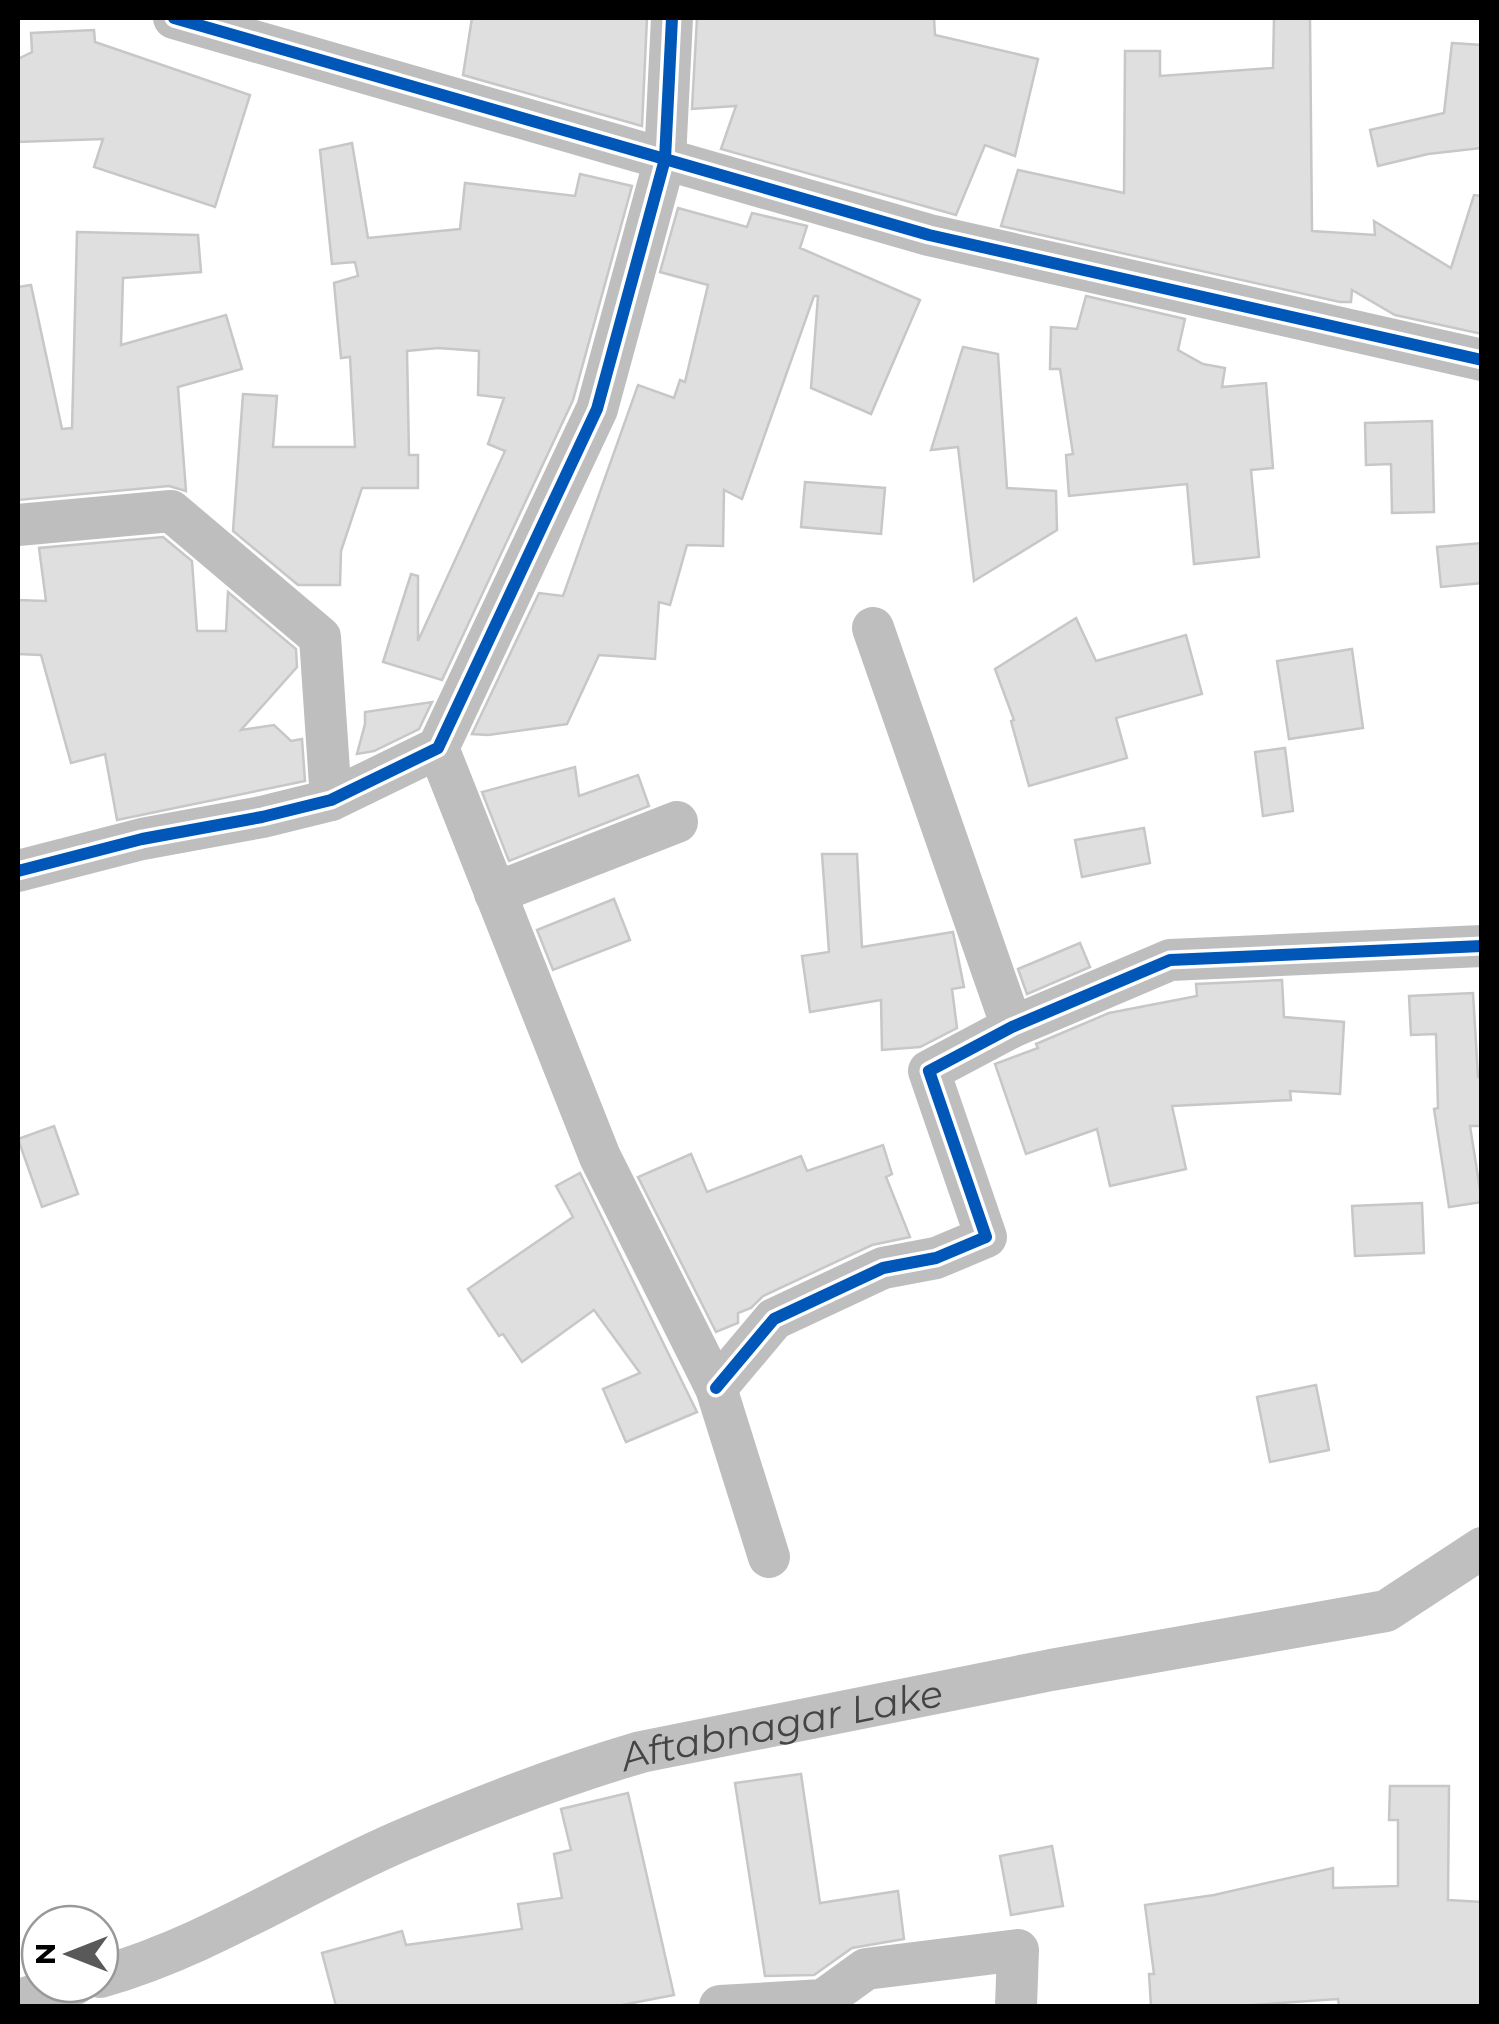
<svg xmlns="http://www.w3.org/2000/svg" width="1499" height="2024" font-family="Montserrat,sans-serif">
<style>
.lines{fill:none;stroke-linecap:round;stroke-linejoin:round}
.canal{stroke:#bfbfbf;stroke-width:42}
.building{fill:#dfdfdf;stroke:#c7c7c7;stroke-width:2.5}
.minor{stroke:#bebebe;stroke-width:42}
.cycleway-casing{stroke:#fff;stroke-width:19}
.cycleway{stroke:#0057b8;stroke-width:12}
.labels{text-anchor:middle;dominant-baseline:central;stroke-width:8;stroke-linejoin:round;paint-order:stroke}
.water-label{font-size:38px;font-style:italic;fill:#444;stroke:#fff}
</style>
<rect width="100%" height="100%" fill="#fff"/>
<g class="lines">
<g class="canal">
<path id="s1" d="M 100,1977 C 206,1947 297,1886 398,1842 C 477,1808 559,1776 641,1752 L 1051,1670 L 1386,1611 L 1482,1548"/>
<polyline points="18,2000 75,1984"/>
</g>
</g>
<g class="building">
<polygon points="472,18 647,18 642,126 463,75"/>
<polygon points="697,18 934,18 935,35 1038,59 1015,156 985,145 956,215 721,149 736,106 692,109"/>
<polygon points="1274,18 1310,18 1312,231 1375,235 1374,221 1451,268 1474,195 1482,196 1482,334 1395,315 1352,290 1351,302 1340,302 1001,226 1018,170 1124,193 1125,51 1160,51 1160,76 1273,68"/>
<polygon points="94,30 95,42 250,95 215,207 94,167 103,139 18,142 18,59 32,52 31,33"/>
<polygon points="1452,43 1482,45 1482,148 1428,154 1378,166 1370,130 1444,113"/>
<polygon points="352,143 368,238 460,229 465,183 575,196 580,174 632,186 573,400 442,680 383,662 411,574 418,576 418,641 505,451 488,444 504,398 478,395 479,351 438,348 407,351 409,455 418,455 418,488 362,488 341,551 340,585 298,585 233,531 243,394 277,396 273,447 355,447 350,357 341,358 334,283 358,276 355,262 332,264 320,150"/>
<polygon points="678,208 747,227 752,213 807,226 800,248 920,300 871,414 811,388 818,296 814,296 742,499 724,490 723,546 687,545 670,605 659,602 655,659 599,655 567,724 488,735 472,734 539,593 563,596 638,385 674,398 680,380 685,382 708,285 660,272"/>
<polygon points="77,232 198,235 201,272 123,278 121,345 226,315 242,369 178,387 186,491 169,486 18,500 18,287 31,285 62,429 72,428"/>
<polygon points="1086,296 1185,319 1178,350 1203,364 1225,368 1222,387 1266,383 1273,468 1251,470 1259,557 1194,564 1187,484 1069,496 1066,455 1073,454 1060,369 1050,369 1051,327 1077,329"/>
<polygon points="963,347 998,354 1007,488 1056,491 1057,530 974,581 958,447 931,450"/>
<polygon points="1432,421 1434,512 1392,513 1391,464 1366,465 1365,423"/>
<polygon points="805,482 885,488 881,534 801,527"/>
<polygon points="163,537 192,561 197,631 226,631 228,592 296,649 297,667 241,730 274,725 291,741 302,739 305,781 117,820 105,754 71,763 41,655 18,654 18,600 46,601 39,548"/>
<polygon points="1482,543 1482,583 1441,587 1437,547"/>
<polygon points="1076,618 1096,661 1186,635 1202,694 1116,718 1127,758 1029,786 1011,721 1014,720 995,669"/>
<polygon points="1352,649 1363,728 1289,739 1277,661"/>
<polygon points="432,702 419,729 374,751 357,754 365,724 365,712"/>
<polygon points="1285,748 1293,811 1263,816 1255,752"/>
<polygon points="575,767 579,796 638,775 649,806 509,861 482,792"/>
<polygon points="1144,828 1150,863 1082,877 1075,840"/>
<polygon points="822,854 857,854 862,947 953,932 964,987 952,989 957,1028 920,1047 882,1050 881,1000 810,1012 802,956 829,952"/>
<polygon points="614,899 630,940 553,970 537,930"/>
<polygon points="1080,943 1090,967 1027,994 1018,969"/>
<polygon points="1282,980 1284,1017 1344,1022 1340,1094 1290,1091 1291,1100 1172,1106 1186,1169 1110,1186 1097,1129 1026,1154 995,1064 1038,1048 1036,1044 1109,1013 1197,996 1196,984"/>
<polygon points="1473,993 1478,1077 1482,1077 1482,1126 1470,1126 1482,1202 1449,1207 1434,1109 1438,1108 1436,1034 1411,1035 1409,996"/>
<polygon points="54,1126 78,1194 42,1207 18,1139"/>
<polygon points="883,1145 892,1174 886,1177 910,1237 872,1245 763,1296 751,1308 738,1313 738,1323 716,1332 638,1177 691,1154 707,1192 801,1156 807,1171"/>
<polygon points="580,1173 697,1412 626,1442 603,1389 640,1373 594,1310 522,1362 503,1334 499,1336 468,1289 573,1217 556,1186"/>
<polygon points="1422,1203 1424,1253 1355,1256 1352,1206"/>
<polygon points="1316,1385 1329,1450 1270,1462 1257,1397"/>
<polygon points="801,1774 820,1903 898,1891 904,1939 852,1948 814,1975 765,1976 735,1783"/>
<polygon points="1390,1786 1449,1786 1448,1900 1482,1902 1482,2006 1339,2006 1338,1999 1239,2006 1151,2006 1149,1974 1154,1974 1145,1905 1214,1895 1333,1868 1333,1888 1398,1886 1398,1820 1389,1820"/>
<polygon points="628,1793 674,1995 617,2006 336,2006 322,1953 402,1931 406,1945 522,1929 518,1904 562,1898 554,1854 571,1850 561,1809"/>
<polygon points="1052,1846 1063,1906 1011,1915 1000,1856"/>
</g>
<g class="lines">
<g class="minor">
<polyline points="174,18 929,235 1482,360"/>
<polyline points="18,525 171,511 320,637 331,800"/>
<polyline points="873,628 1012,1027"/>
<polyline points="438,748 600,1157 716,1388 769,1557"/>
<polyline points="18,871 142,839 262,817 331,800 438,748 597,409 665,159 672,18"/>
<polyline points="495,893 677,822"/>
<polyline points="716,1388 774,1319 883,1268 936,1258 986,1237 929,1071 1012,1027 1170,960 1482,946"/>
<polyline points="720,2006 823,2000 866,1969 1018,1950 1016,2006"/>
</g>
<defs>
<g id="cycleway">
<polyline points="174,18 929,235 1482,360"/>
<polyline points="18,871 142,839 262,817 331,800 438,748 597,409 665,159 672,18"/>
<polyline points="716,1388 774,1319 883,1268 936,1258 986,1237 929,1071 1012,1027 1170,960 1482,946"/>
</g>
</defs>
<use href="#cycleway" class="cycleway-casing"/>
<use href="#cycleway" class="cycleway"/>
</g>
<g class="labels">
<g class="water-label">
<text stroke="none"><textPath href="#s1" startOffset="730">Aftabnagar Lake</textPath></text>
</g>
</g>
<rect width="1499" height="2024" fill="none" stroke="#000000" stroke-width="40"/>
<g transform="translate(70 1954) rotate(270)"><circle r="48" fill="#ffffff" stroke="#999999" stroke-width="2.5"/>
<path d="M0-8L18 38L0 25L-18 38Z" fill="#595959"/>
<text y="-15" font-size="28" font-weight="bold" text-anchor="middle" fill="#000000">N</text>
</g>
</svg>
